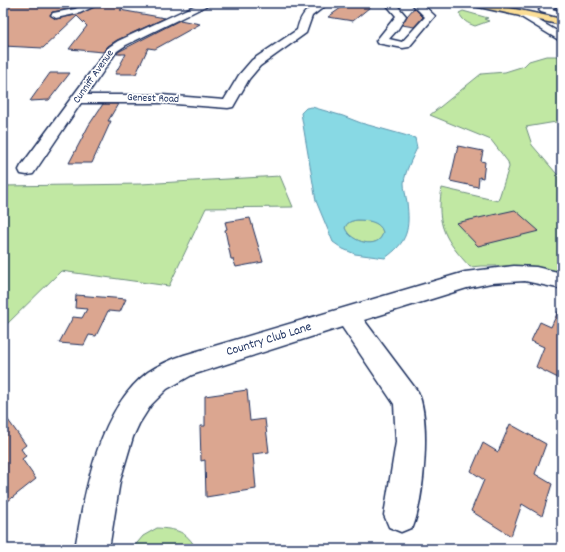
<svg xmlns="http://www.w3.org/2000/svg" width="565" height="552" font-family="Dekko,sans-serif">
<style>
.green{fill:#c1e8a3;stroke:#6e8c80}
.water{fill:#88d9e4;stroke:#5c95ae;fill-rule:evenodd}
.building{fill:#dba690;stroke:#1b2f5e}
.lines{fill:none;stroke-linecap:round;stroke-linejoin:round}
.minor-casing{stroke:#1b2f5e;stroke-width:3}
.major-casing{stroke:#1b2f5e;stroke-width:3}
.minor{fill:#fff;fill-rule:evenodd}
.major{fill:#fcde96;fill-rule:evenodd}
.labels{text-anchor:middle;dominant-baseline:central;stroke-width:3.5;stroke-linejoin:round;paint-order:stroke}
.far-street-label{font-size:11px;fill:#1b2f5e;stroke:#fff}
.street-label{font-size:13px;fill:#1b2f5e;stroke:#fff}
</style>
<rect width="100%" height="100%" fill="#fff"/>
<filter id="ink" filterUnits="userSpaceOnUse"><feTurbulence type="fractalNoise" baseFrequency=".025" numOctaves="2"/><feDisplacementMap in="SourceGraphic" scale="8" xChannelSelector="R" yChannelSelector="G"/><feConvolveMatrix kernelMatrix="1 2 1 2 8 2 1 2 1" color-interpolation-filters="sRGB"/></filter>
<g filter="url(#ink)">
<g class="green">
<path d="M 463,11 L 488,18 L 484,19 L 489,21 L 475,26 C 467,23 463,21 459,13 Z"/>
<path d="M 546,56 L 562,56 L 562,121 L 526,127 L 532,145 L 562,180 L 562,273 L 532,266 L 481,266 L 470,267 C 446,241 435,225 442,188 L 498,201 L 509,167 L 508,162 L 491,140 L 430,115 L 481,74 L 505,72 L 524,66 L 529,61 Z"/>
<polygon points="280,176 293,207 206,208 169,286 61,271 3,328 3,186 141,184"/>
<path d="M 357,220 C 367,220 380,221 383,232 C 380,251 350,242 345,228 C 347,222 351,221 357,220 Z"/>
<path d="M 157,528 C 176,529 187,531 196,549 L 132,549 L 143,536 Z"/>
</g>
<path class="water" d="M 312,107 L 343,116 L 361,123 L 415,138 L 417,148 C 412,159 405,171 404,183 C 404,189 406,196 407,202 C 410,229 408,242 385,258 L 355,254 L 343,249 L 333,242 L 316,201 L 301,113 L 306,108 ZM 357,220 C 366,220 380,221 383,232 C 380,251 350,242 345,228 C 347,222 351,221 357,220 Z"/>
<g class="building">
<polygon points="12,3 84,3 75,8 52,12 50,15 56,19 80,14 102,3 134,3 120,10 165,18 117,40 108,46 103,52 69,49 87,26 77,16 43,48 3,46 3,6"/>
<polygon points="348,3 375,3 353,21 328,17"/>
<polygon points="414,8 423,17 414,27 402,25 407,16"/>
<polygon points="180,20 200,24 155,49 148,48 136,74 115,74 126,54 117,54 118,52"/>
<polygon points="50,73 70,73 49,100 30,101"/>
<polygon points="103,104 118,104 108,121 111,121 92,163 69,163 89,125"/>
<polygon points="458,146 483,151 481,161 485,162 483,178 479,177 478,187 450,181"/>
<polygon points="515,210 539,231 478,246 456,223"/>
<polygon points="250,218 263,262 236,267 233,259 231,259 225,230 227,229 225,222"/>
<polygon points="76,295 126,299 120,312 108,311 96,336 89,335 84,345 59,343 73,317 82,318 87,309 75,308"/>
<polygon points="562,303 562,380 536,367 544,347 531,341 540,322 551,327"/>
<polygon points="247,390 250,421 265,419 269,452 253,454 256,489 206,497 205,460 201,461 200,426 205,426 205,396"/>
<polygon points="3,413 26,445 21,449 26,456 22,459 36,479 3,505"/>
<polygon points="510,424 546,444 535,474 552,484 542,516 522,504 511,536 471,511 484,480 471,471 483,443 498,452"/>
</g>
<g class="lines">
<defs>
<g id="minor">
<polygon points="88,3 101,3 80,13 56,18 51,15 53,13 75,9"/>
<path d="M 200,3 L 212,3 L 126,45 L 117,51 L 87,95 L 162,95 L 224,100 L 239,75 L 252,60 L 297,30 C 301,12 311,3 329,3 L 312,16 L 306,33 L 260,66 L 249,79 L 233,107 L 228,108 L 162,103 L 81,103 L 33,174 L 27,175 L 21,174 L 19,170 L 21,166 L 109,47 L 118,41 Z"/>
<polygon points="385,3 395,3 406,16 398,29 389,39 402,42 425,17 411,3 421,3 435,16 409,47 403,48 377,43 376,41 396,16"/>
<polygon points="549,3 561,3 552,9 562,12 562,18 541,12 539,10"/>
<polygon points="524,12 562,34 562,42 521,17 519,15 521,13"/>
<path d="M 514,266 L 536,267 L 562,273 L 562,289 L 525,281 L 491,283 L 467,288 L 364,320 L 418,392 C 431,420 424,499 413,527 L 401,532 L 389,527 L 384,515 L 396,442 L 394,404 L 342,327 L 192,375 L 167,389 L 151,405 L 139,424 L 133,437 L 120,481 L 109,549 L 75,549 C 85,491 98,410 148,372 C 159,365 172,359 184,355 L 465,272 Z"/>
</g>
<polygon id="major" points="469,3 487,3 562,19 562,25 474,6"/>
</defs>
<use href="#minor" class="minor-casing"/>
<use href="#major" class="major-casing"/>
<use href="#minor" class="minor"/>
<use href="#major" class="major"/>
</g>
</g>
<g class="labels">
<g class="far-street-label">
<text transform="translate(94 77) rotate(-55)">Cunniff Avenue</text>
<text transform="translate(153 99) rotate(2)">Genest Road</text>
</g>
<g class="street-label">
<text transform="translate(269 340) rotate(-17)">Country Club Lane</text>
</g>
</g>
<rect width="565" height="552" fill="none" stroke="#fff" stroke-width="16"/>
<rect x="8" y="8" width="549" height="536" fill="none" stroke="#1b2f5e" stroke-width="1.5" filter="url(#ink)"/>
</svg>
